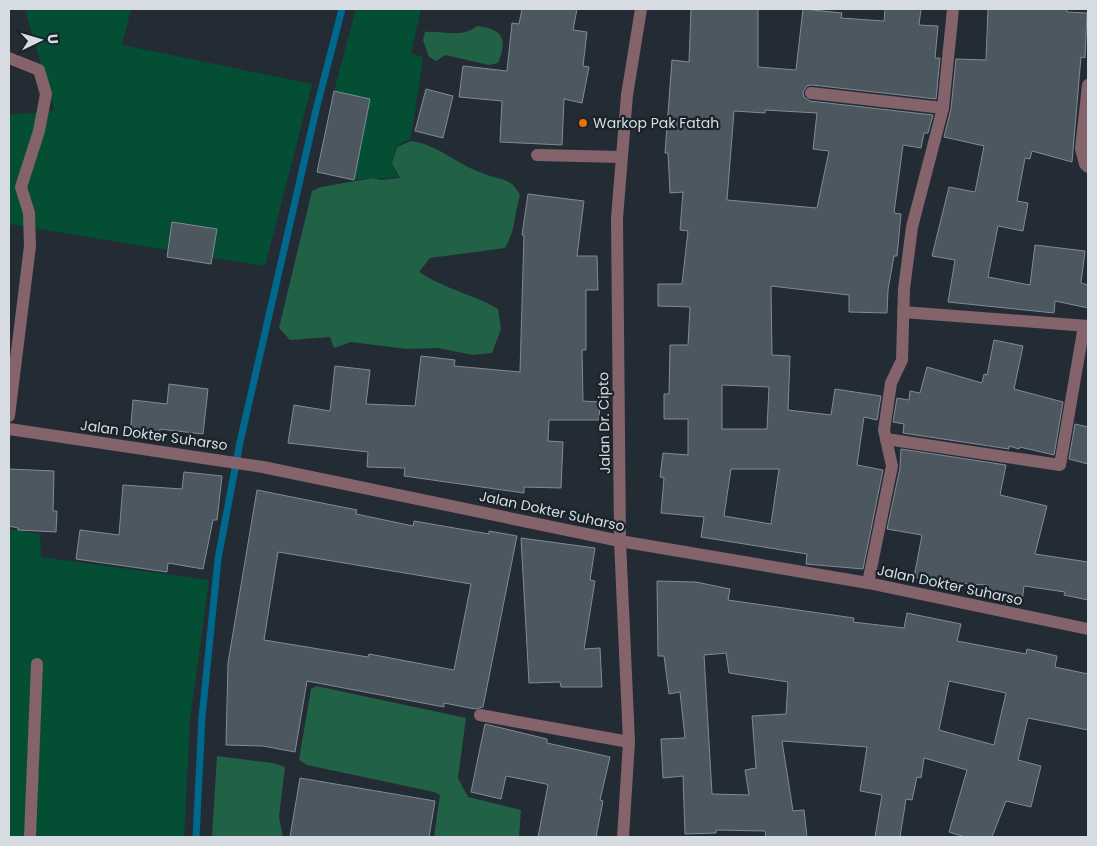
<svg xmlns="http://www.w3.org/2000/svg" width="1097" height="846" font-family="Poppins,sans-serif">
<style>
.green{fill:#044f34}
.forest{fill:#216146}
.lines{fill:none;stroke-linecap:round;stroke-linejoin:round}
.stream{stroke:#00678d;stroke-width:7}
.building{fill:#4d5760;stroke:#808b95;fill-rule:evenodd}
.minor{stroke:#84636b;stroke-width:12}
.food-dot{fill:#e8710a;stroke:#1a232a;stroke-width:2}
.labels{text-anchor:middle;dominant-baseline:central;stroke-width:4.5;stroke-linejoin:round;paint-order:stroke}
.poi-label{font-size:14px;fill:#d6dce1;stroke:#1a232a;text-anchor:start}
.street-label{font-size:14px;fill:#d6dce1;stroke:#1a232a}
</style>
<rect width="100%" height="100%" fill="#232c34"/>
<g class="green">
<polygon points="25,9 131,9 122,45 312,84 265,266 9,224 9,115 55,111"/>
<path d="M 356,9 L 421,9 L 411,53 L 423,57 L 411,138 L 396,146 L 392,163 L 398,177 C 382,179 369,177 354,180 L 370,100 L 334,91 Z"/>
<polygon points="9,529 40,534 41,557 209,580 190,720 184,837 9,837"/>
</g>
<g class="forest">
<path d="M 477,26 C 503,29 508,39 498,63 L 489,65 L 445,55 L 436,61 L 429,57 L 423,40 L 425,32 C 444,30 461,39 477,26 Z"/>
<path d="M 411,141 C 440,145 458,166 485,174 C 494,178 505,178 513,185 C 516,188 518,192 520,195 C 514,214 516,230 505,248 L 430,258 L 419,272 C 444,289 473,294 498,309 L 501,329 L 492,353 L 473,355 L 438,348 L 407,349 L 351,342 L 334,348 L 330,337 L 290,340 L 279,328 L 312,191 L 321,187 L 373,178 L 381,180 L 400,178 L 392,163 L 397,147 Z"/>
<polygon points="316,686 466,718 458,778 468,797 521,810 519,837 434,837 440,795 434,792 307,765 299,760 311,689"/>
<polygon points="217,756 273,763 285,767 279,817 283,837 212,837"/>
</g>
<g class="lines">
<polyline class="stream" points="196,837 202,717 218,559 240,442 316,110 342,9"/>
</g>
<g class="building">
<polygon points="522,9 577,9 573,30 587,32 583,66 589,67 582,103 564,99 562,145 500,142 502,101 459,97 463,66 507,71 512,23 519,24"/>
<path d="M 691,9 L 758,9 L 758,67 L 796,70 L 803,9 L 842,13 L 841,18 L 884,21 L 885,9 L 921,9 L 919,25 L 938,26 L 935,58 L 940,58 L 936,99 L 812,85 L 807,86 L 803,92 L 804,97 L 810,101 L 933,115 L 928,133 L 924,133 L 921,148 L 903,145 L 894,213 L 901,214 L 897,256 L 894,256 L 888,290 L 887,313 L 849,312 L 849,295 L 771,286 L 772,355 L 790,356 L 788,410 L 831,415 L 835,389 L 881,396 L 877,420 L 864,417 L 857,465 L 883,470 L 863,569 L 806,564 L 807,554 L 701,537 L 704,517 L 661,513 L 664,478 L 660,477 L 663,453 L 688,455 L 688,419 L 664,419 L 664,394 L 669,394 L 670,345 L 688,345 L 690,307 L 658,306 L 658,284 L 682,284 L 688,231 L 680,230 L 683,192 L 670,193 L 668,153 L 665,153 L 672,60 L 689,62 ZM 765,110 L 817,113 L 813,149 L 829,151 L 817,208 L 727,200 L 734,111 L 765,113 ZM 722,385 L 769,387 L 767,429 L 722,429 ZM 731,469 L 779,469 L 771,524 L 724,516 Z"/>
<polygon points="988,9 1067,9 1067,12 1087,13 1085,58 1081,57 1072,162 1032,151 1030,159 1025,158 1017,201 1028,203 1023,231 998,226 988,277 1030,285 1035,245 1085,251 1081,283 1088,285 1088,308 1055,301 1054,313 948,302 955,260 932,256 949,187 975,192 984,146 944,137 951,109 956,59 986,60"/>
<polygon points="426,89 453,96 443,138 415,131"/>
<polygon points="334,91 370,99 354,180 317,172"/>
<polygon points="528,194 584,201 577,256 597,256 598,290 586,290 586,350 582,350 583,401 600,402 599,420 549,420 548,441 563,442 561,488 524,487 524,493 404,476 405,468 367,467 368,452 288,443 294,405 330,411 335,366 370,370 366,404 415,406 421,356 455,360 454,366 520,372 524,235 522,235"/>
<polygon points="172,222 217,229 211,264 167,257"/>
<polygon points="994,340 1023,346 1014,389 1063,402 1054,455 1020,447 1019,449 1009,446 1009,449 903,433 904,424 893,422 897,398 909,400 910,391 920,393 927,367 982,383 984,374 987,375"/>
<polygon points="169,384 208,389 203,434 160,429 159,439 130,436 133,400 167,404"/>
<polygon points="1075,424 1088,427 1088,464 1069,459"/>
<polygon points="901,449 1006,465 1000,495 1047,506 1035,554 1088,562 1088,600 1064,595 1065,592 1024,586 1022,602 985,597 987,585 939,582 914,577 922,535 887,529 900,468"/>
<polygon points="9,469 54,471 53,511 57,511 56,532 18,530 18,528 9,526"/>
<polygon points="184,472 222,476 217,520 213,520 203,569 168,563 167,572 76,559 80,530 119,535 123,485 182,489"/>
<path d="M 257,490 L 357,510 L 356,514 L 413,526 L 414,521 L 489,534 L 489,531 L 517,536 L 483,707 L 475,709 L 444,703 L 444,707 L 307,681 L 295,752 L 263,746 L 226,745 L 228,663 ZM 278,552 L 471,584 L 454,670 L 369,654 L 368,657 L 264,640 Z"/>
<polygon points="521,538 595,548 590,580 595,581 584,649 600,648 602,687 561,687 560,682 529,683"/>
<path d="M 657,581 L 696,582 L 730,589 L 728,600 L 854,618 L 853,622 L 904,628 L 907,613 L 961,624 L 957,641 L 1026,654 L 1027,649 L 1057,656 L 1055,667 L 1088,674 L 1088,730 L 1028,718 L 1018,760 L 1041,766 L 1031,807 L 1006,801 L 992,837 L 965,837 L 949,832 L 967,770 L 924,758 L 921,778 L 917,777 L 912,800 L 906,799 L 900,837 L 875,837 L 882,795 L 860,791 L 867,747 L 782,741 L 793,811 L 804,810 L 807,837 L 766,837 L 765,831 L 716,830 L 716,833 L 685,834 L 683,776 L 663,778 L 661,739 L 685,738 L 680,692 L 669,694 L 664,656 L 658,656 ZM 726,653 L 729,673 L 788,682 L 786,714 L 752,716 L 756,768 L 745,770 L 749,795 L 712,794 L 704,655 ZM 949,681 L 1006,693 L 994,745 L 939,730 Z"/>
<polygon points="485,724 547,739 547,743 610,757 600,800 603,801 596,837 538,837 548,785 546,784 506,776 501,799 471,792"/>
<polygon points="300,778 435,801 429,837 290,837"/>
</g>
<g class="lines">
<g class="minor">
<polyline points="9,58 39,70 46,94 39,131 21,187 29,213 30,246 9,416"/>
<polyline points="1088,85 1081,149 1085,164 1088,167"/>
<polyline points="811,93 943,108"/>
<polyline points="537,155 621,157"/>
<polyline points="903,312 1088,326"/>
<polyline points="9,429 263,467 620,541 868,583 1088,629"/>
<polyline points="886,439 1060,465 1084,326"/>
<polyline points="868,583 892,466 884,430 891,383 902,360 904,289 912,227 943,108 953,9"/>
<polyline points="480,715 629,742"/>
<polyline points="30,837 37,664"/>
<polyline points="623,837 629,742 620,541 617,218 627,95 641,9"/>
</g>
</g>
<circle class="food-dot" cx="583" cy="123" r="5"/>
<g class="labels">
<g class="poi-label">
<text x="593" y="123">Warkop Pak Fatah</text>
</g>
<g class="street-label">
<text transform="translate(604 423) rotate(-91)">Jalan Dr. Cipto</text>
<text transform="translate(154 435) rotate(8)">Jalan Dokter Suharso</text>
<text transform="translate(552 511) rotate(12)">Jalan Dokter Suharso</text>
<text transform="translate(950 585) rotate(12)">Jalan Dokter Suharso</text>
</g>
</g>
<rect width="1097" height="846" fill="none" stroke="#d6dce1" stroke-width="20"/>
<g transform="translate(40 40) rotate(85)" stroke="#1a232a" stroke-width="4" paint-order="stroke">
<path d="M0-4L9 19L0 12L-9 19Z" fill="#d6dce1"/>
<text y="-8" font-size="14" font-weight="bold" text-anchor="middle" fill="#d6dce1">U</text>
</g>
</svg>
